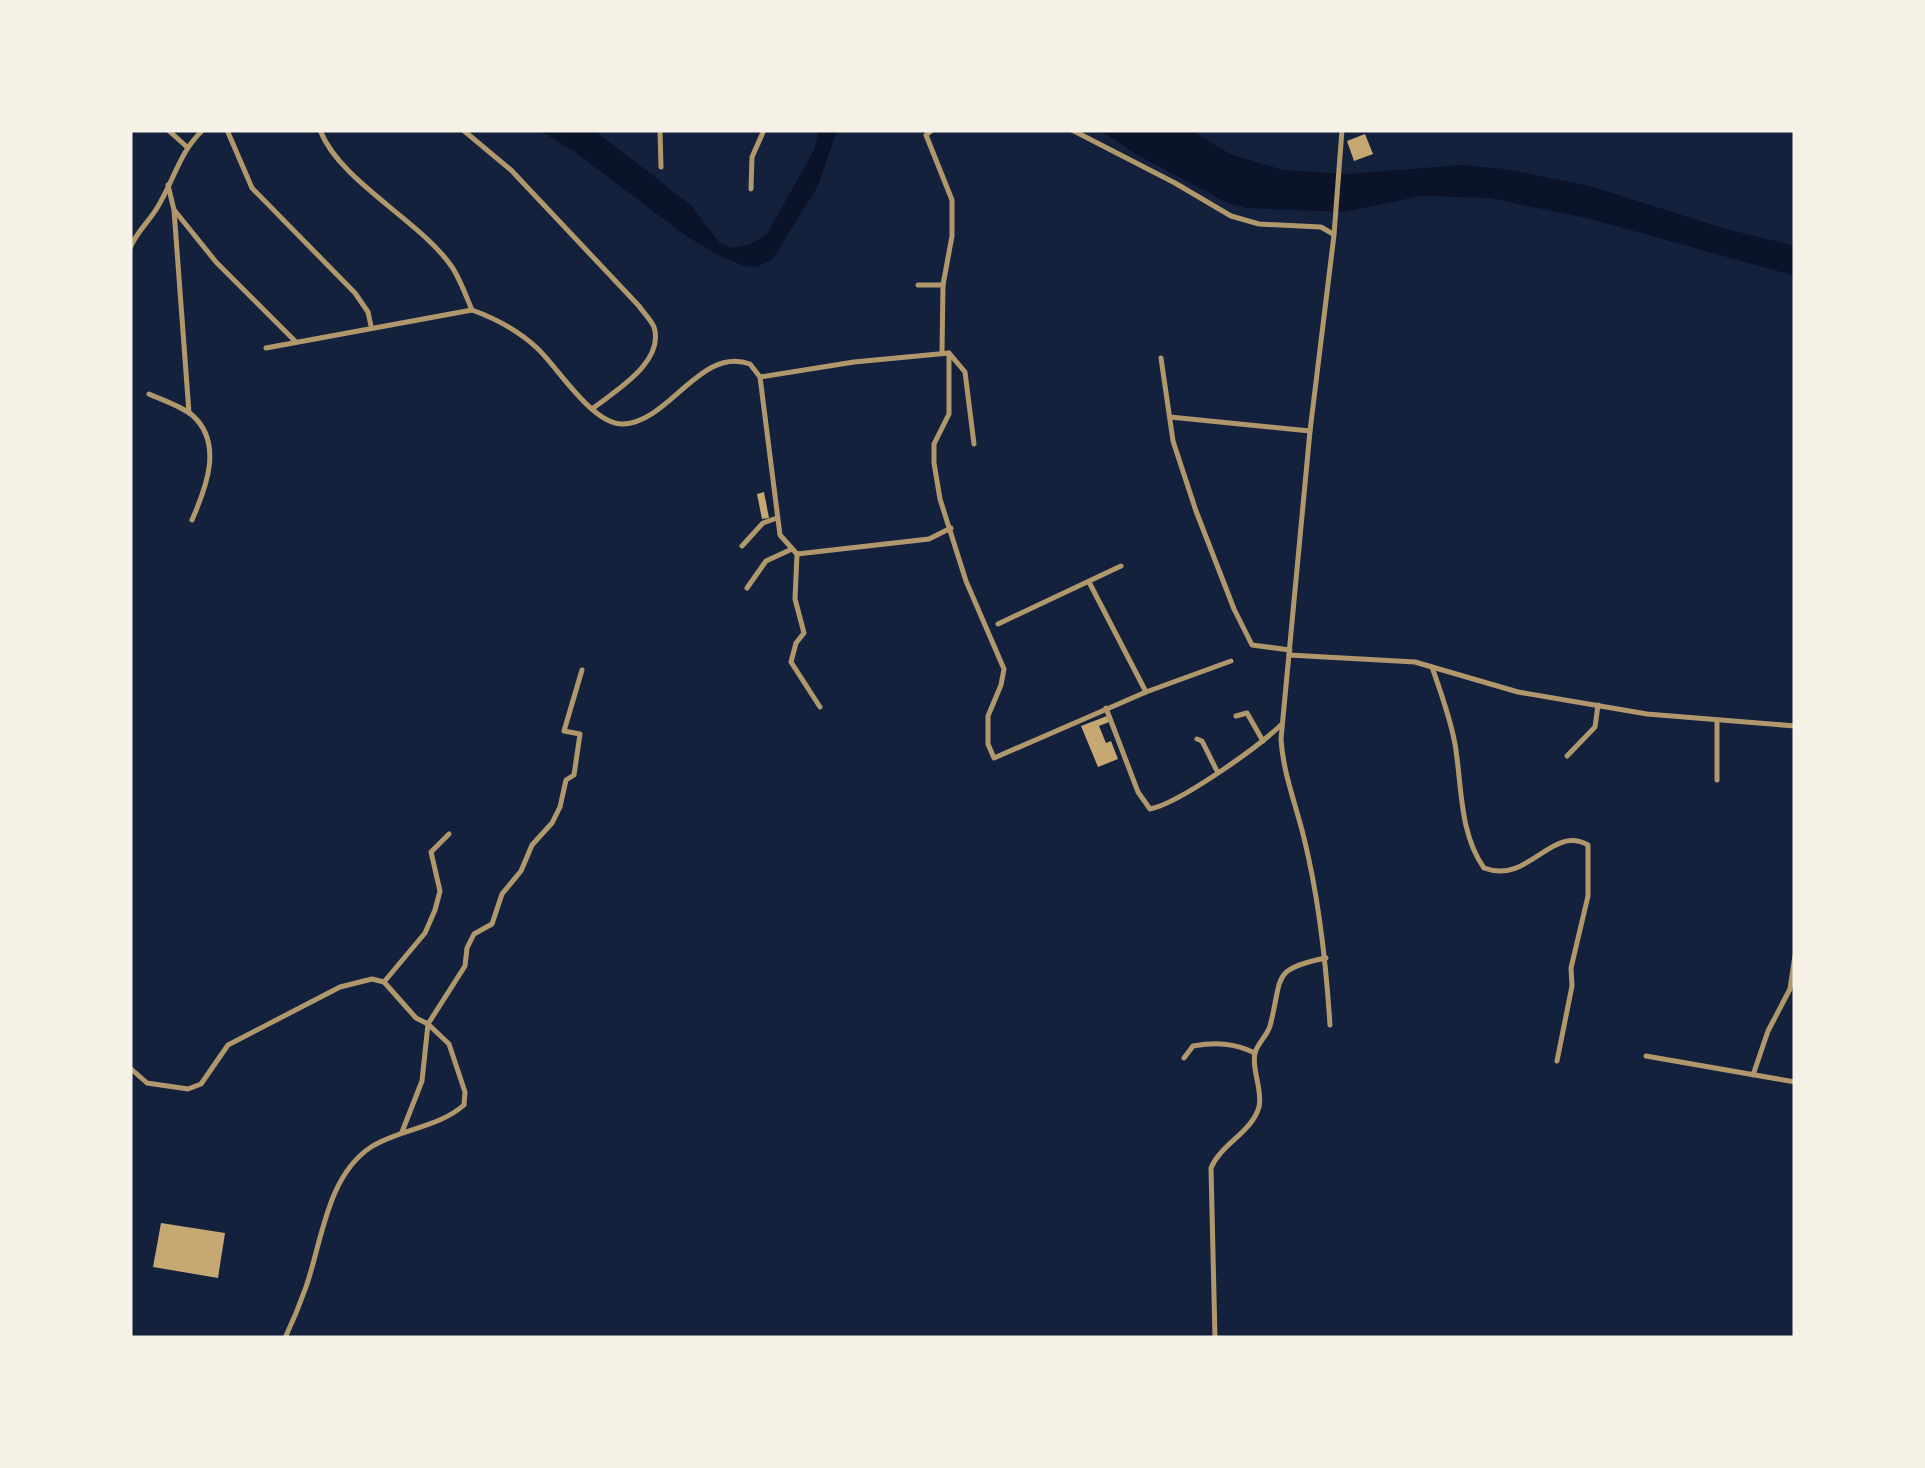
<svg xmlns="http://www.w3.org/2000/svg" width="1925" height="1468" font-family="'Titillium Web',sans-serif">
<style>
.water{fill:#0b132b}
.building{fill:#c6a872}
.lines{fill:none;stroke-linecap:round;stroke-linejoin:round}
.minor{stroke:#b1986c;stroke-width:5}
</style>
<rect width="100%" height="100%" fill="#14213d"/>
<g class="water">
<polygon points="539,130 594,130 691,205 719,242 732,248 751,244 767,234 814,150 819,130 837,130 818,186 772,260 756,267 744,266 716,254 683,234 576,153"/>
<polygon points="1099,130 1191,130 1230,154 1283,170 1347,174 1461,165 1505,169 1590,186 1726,229 1795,246 1795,276 1587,218 1489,198 1421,196 1344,212 1246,208 1228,203 1139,156"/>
</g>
<g class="building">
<polygon points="1365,134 1373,154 1354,161 1347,141"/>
<polygon points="764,492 769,518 762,519 757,494"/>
<polygon points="1107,716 1109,722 1099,726 1106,743 1111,741 1118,759 1098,767 1081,726"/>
<polygon points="161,1223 225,1233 218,1278 153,1267"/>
</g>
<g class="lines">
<g class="minor">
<polyline points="168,130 187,147"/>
<polyline points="227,130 252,188 355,293 368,312 371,326"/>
<path d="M 320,130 C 340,182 420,220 452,267 C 460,279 466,296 472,310"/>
<path d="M 463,130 L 511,170 L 639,306 C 643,312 651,320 654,327 C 665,362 615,391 592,409"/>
<polyline points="660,130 661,167"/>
<polyline points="932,130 926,135 952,200 952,236 943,285 942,351"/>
<polyline points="1072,130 1175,183 1231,216 1259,224 1321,227 1333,234"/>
<polyline points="168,185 174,210 189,413"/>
<polyline points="751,189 752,157 764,130"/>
<polyline points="175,211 216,262 295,341"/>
<path d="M 130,248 C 137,231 148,223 157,208 C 174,181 179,152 203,130"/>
<polyline points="918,285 943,285"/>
<path d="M 266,348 L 472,310 C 497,319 518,330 538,349 C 558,368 593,425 623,424 C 670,422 700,346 750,364 L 760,377 L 780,535 L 797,554 L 795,599 L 804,633 L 796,643 L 791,662 L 820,707"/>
<polyline points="949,353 949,414 934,444 934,463 940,499 966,581 1004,669 1001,685 988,716 988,744 994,758 1146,692 1231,661"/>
<polyline points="1161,358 1173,441 1196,511 1234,609 1252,645 1290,650"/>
<polyline points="760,377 854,362 949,353 965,372 974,444"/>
<path d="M 149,394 C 162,400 181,406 192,415 C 224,443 206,488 192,520"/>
<polyline points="1170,417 1310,431"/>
<polyline points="742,546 763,523 777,518"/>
<polyline points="797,554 929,539 951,528"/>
<polyline points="1089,582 1146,692"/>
<polyline points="747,588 766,561 792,549"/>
<polyline points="998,624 1121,566"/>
<polyline points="1289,655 1415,662 1518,692 1647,714 1795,726"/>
<path d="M 1432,667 C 1441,693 1450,717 1455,744 C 1462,785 1459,833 1484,868 C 1529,885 1551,824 1588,845 L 1588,896 L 1571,968 L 1572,986 L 1557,1061"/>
<path d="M 1106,708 L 1138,792 L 1150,809 C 1180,803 1258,747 1281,725"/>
<polyline points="1236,716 1247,713 1263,741"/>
<polyline points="1197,739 1202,741 1217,771"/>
<polyline points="1567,756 1595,727 1598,705"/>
<polyline points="1717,780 1717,722"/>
<polyline points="384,982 425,933 435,910 440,891 431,852 449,834"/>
<path d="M 1330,1025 C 1326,962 1319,899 1304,838 C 1296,805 1283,773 1281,739 L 1310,431 L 1334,235 L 1342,130"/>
<polyline points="1646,1056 1795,1082"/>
<path d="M 1184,1058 L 1193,1046 C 1216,1042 1234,1043 1255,1053"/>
<path d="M 130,1068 L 147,1083 L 188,1089 L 201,1084 L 228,1045 L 340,987 L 372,979 L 384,982 L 416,1018 L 428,1024 L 449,1044 L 465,1092 L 464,1105 C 438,1128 399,1129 371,1147 C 327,1176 322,1241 306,1287 C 300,1304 293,1321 285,1338"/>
<polyline points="1753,1075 1768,1031 1790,989 1795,955"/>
<polyline points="402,1132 422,1081 428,1024 465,966 467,948 474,934 492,924 502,894 521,871 532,845 552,823 560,807 566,780 574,775 580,734 564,731 582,670"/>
<path d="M 1215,1338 L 1211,1168 C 1221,1144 1252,1132 1259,1107 C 1263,1089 1251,1069 1255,1053 C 1257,1044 1267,1036 1270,1026 C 1283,977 1270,969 1326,958"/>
</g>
</g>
<rect width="1925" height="1468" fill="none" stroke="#f6f1e7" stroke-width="265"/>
</svg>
